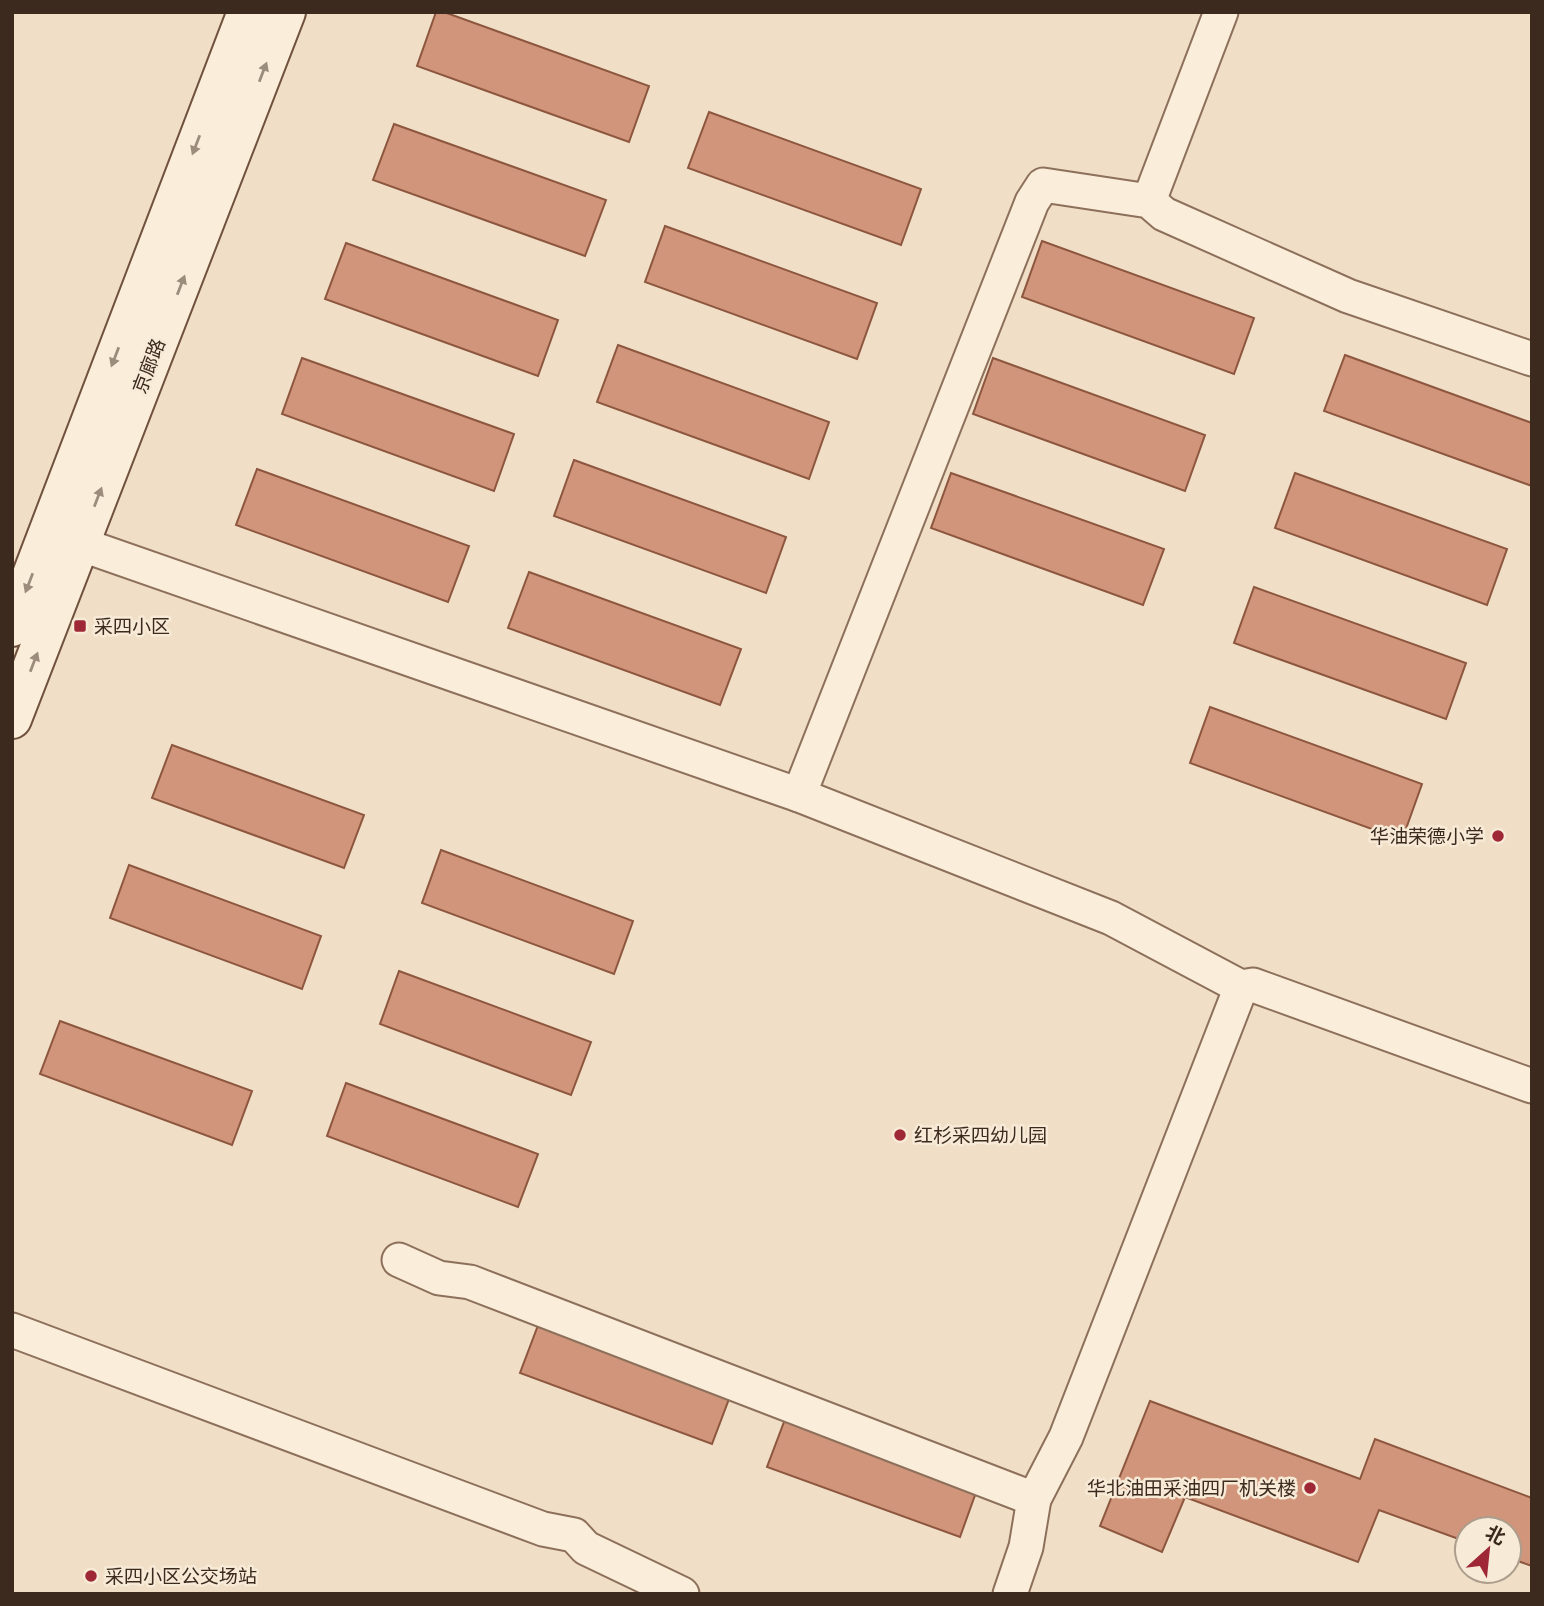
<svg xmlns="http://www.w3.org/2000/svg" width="1544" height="1606" font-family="'Roboto Serif','Noto Sans SC',serif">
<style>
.building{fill:#d0957a;stroke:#8d563f;stroke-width:2}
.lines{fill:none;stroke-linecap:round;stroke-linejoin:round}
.street-casing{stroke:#8d705b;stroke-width:37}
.secondary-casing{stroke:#6f513e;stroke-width:42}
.street{stroke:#faedda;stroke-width:33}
.secondary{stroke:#faedda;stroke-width:38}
.oneway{fill:#9b8c7c}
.poi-dot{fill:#9f2836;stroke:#f7ead6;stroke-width:2.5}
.labels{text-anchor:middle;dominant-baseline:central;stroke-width:5;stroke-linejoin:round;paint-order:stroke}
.street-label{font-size:19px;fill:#3c2a1f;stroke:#f7ead6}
.poi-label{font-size:19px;fill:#3c2a1f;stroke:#f7ead6;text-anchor:start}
</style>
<rect width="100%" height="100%" fill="#f0dfc6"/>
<g class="building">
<polygon points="436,12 444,12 649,86 629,142 417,66"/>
<polygon points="709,112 921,189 901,245 688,168"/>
<polygon points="394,124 606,200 585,256 373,180"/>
<polygon points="665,226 877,303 857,359 645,282"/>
<polygon points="1042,241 1254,318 1234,374 1022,297"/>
<polygon points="346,243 558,320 538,376 325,299"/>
<polygon points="618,345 829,422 809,479 597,402"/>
<polygon points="1345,355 1532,423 1532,486 1324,411"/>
<polygon points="302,358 514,434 494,491 282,414"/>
<polygon points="993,358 1205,435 1185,491 973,414"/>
<polygon points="574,460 786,537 766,593 554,516"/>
<polygon points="257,469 469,546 448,602 236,525"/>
<polygon points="951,473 1164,549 1143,605 931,528"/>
<polygon points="1295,473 1507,549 1487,605 1275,528"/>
<polygon points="529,572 741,649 720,705 508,628"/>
<polygon points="1254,587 1466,663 1446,719 1234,643"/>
<polygon points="1210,707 1422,784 1402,840 1190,763"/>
<polygon points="172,745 364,815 344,868 152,798"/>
<polygon points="441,850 633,921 614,974 422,903"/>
<polygon points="129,865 321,936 302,989 110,918"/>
<polygon points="399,971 591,1042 571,1095 380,1024"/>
<polygon points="60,1021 252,1091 232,1145 40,1074"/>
<polygon points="346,1083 538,1154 518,1207 327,1136"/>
<polygon points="540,1320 732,1391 712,1444 520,1373"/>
<polygon points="1150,1401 1360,1479 1375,1439 1532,1498 1532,1566 1509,1558 1509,1529 1467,1529 1467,1542 1379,1510 1358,1562 1185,1497 1162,1552 1100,1526"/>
<polygon points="787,1414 979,1484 960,1537 767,1467"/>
</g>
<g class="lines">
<defs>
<g id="street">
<polyline points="1149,201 1221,12"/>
<polyline points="54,535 799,795 1111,918 1241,987 1253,985 1532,1086"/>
<polyline points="799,795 1032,202 1043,185 1149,201 1164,214 1348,296 1532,359"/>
<polyline points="399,1260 439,1278 470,1282 1034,1499"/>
<polyline points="12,1330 543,1529 574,1535 586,1548 682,1594"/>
<polyline points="1010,1594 1026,1547 1034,1499 1066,1437 1241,987"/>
</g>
<g id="secondary">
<polyline points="12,627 247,12"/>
<polyline points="12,719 286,12"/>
</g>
</defs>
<use href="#street" class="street-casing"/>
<use href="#secondary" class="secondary-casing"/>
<use href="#street" class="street"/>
<use href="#secondary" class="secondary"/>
</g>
<defs><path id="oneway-solid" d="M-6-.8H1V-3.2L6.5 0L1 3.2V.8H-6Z" transform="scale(1.75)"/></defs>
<g class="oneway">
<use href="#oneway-solid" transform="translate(263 72) rotate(-69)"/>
<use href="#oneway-solid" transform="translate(196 145) rotate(111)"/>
<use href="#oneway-solid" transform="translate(181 285) rotate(-69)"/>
<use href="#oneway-solid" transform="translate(115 357) rotate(111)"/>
<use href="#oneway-solid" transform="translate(98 497) rotate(-69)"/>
<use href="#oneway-solid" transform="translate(29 583) rotate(111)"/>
<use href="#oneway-solid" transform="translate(34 662) rotate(-69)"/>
</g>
<g class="poi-dot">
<rect x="73" y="619" width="14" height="14" rx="3.5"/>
<circle cx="1498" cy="836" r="7"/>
<circle cx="900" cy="1135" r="7"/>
<circle cx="1310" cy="1488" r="7"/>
<circle cx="91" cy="1576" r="7"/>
</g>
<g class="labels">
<g class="street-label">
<text transform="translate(149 366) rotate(-69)">京廊路</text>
</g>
<g class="poi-label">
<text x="94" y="626">采四小区</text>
<text x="1484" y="836" text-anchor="end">华油荣德小学</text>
<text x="914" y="1135">红杉采四幼儿园</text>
<text x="1296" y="1488" text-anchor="end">华北油田采油四厂机关楼</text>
<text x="105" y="1576">采四小区公交场站</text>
</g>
</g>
<rect width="1544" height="1606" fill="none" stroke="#3c2a1f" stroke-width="28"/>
<g transform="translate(1488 1550) rotate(27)"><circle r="33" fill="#f7ead6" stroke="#ac9d8d" stroke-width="2"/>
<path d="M0-5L12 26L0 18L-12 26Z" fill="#9f2836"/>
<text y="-10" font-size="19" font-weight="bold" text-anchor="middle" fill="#3c2a1f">北</text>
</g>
</svg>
